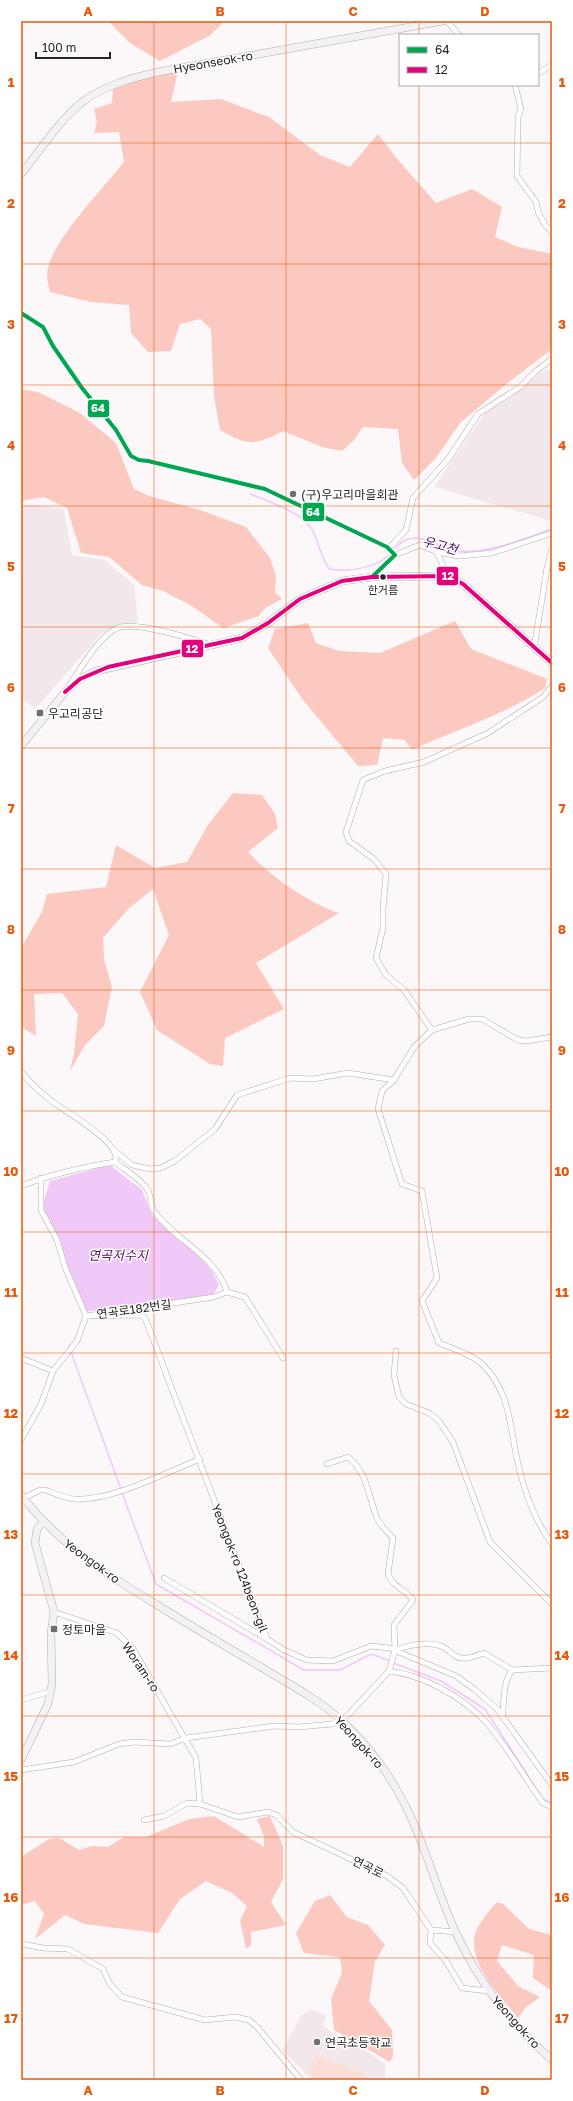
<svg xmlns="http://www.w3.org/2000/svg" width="573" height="2101" font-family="'Golos Text','Noto Sans KR',sans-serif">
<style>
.built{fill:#f2e8ec}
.green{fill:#feded8}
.forest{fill:#fbc9bf}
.water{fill:#f0c9f8}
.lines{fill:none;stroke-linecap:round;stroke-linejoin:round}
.stream{stroke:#f0c9f8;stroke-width:1.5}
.street-casing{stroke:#b0adae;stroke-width:6}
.secondary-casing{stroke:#b0adae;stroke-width:8}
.street{stroke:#fffefe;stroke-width:5}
.secondary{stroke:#f4f1f4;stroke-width:7}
.bus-1-casing{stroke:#fff;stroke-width:7}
.bus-2-casing{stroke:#fff;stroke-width:7}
.bus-1{stroke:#00a651;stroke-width:4}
.bus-2{stroke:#e5007d;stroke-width:4}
.grid{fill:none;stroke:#e8590c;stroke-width:1;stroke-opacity:0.55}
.poi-dot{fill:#716e6f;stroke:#fff;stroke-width:1.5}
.bus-dot{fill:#262425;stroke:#fff;stroke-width:1.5}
.labels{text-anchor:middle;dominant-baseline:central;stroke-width:3;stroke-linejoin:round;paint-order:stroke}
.bus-label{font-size:11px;fill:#262425;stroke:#fff}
.street-label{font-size:12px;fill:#262425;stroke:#fff}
.poi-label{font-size:12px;fill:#262425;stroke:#fff;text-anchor:start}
.water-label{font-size:13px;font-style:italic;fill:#541362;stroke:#fff}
.line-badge{stroke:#fff;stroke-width:1.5}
.badge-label{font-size:11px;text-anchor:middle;font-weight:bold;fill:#fff}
.neatline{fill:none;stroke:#e8590c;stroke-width:1.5}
.grid-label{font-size:13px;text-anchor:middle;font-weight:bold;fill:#e8590c}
</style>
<rect width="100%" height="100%" fill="#fcf7f9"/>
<g class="built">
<polygon points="552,369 552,521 434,487 485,413 541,372"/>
<polygon points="33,505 64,509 72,555 105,560 134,585 138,621 102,633 35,709 21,697 21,506"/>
<polygon points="310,2009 326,2015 323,2025 334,2034 370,2053 385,2064 385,2080 312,2080 282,2050 301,2016"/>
</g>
<polygon class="green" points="315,2055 365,2074 366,2080 313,2079 309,2070"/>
<g class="forest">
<polygon points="108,21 225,21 209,36 160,61 130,43"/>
<path d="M 178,71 L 171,102 L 221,99 L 269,117 L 320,155 L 350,167 L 378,134 L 399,161 L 436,203 L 472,189 L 502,207 L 495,237 L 518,247 L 552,254 L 552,349 L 505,385 L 460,423 L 436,458 L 414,480 L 402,463 L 398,429 L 363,427 L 354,440 L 342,451 L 322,447 L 283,431 C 254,446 248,446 220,430 L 214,396 L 211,329 L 200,319 L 180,324 L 171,351 L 148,352 L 131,333 L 129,305 L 90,302 L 50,292 C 49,287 47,280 47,274 C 49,243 104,188 124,162 L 119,132 L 94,133 L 97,121 L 94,109 L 112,103 L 113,89 L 143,79 Z"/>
<polygon points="21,389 38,392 80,413 116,443 134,489 149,496 200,510 246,527 270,558 276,576 275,592 282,599 265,608 259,616 223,628 192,606 163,591 142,585 109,557 81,553 67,508 44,497 21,501"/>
<path d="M 455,621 L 471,649 L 547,679 L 545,688 C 502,716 458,729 412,750 L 405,740 L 383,738 L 377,765 L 358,766 L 303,700 L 268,648 L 275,629 L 308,623 L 316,643 L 339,651 L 380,653 Z"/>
<path d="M 233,793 L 262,795 L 275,814 L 278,828 L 248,852 C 270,876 308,903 339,913 L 256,963 L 284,1009 L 225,1038 L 223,1066 L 210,1064 L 157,1030 L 140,992 L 169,935 L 153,889 L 128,909 L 103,938 L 104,959 L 112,987 L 104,1026 L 85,1045 L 70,1071 L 74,1054 L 78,1014 L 62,993 L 34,994 L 36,1036 L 21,1027 L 21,948 L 42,912 L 47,894 L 106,887 L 116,845 L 155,868 L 187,862 L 208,825 Z"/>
<polygon points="214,1816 264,1847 264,1836 257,1819 270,1816 283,1846 283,1879 271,1902 286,1925 251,1932 251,1946 246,1948 240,1921 247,1906 232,1893 206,1881 180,1899 158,1933 84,1924 65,1915 35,1939 44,1914 35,1901 21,1905 21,1857 49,1839 59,1838 79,1850 92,1846 108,1847 124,1837 146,1837 189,1819"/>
<polygon points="330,1895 347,1917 368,1925 385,1945 375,1961 369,2001 392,2030 393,2056 390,2062 334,2030 331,1999 342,1973 340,1957 304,1953 296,1933 315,1901"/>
<path d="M 497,1902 L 503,1904 L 529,1929 L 552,1935 L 552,1991 L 533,1978 L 534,1955 L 502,1945 L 497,1961 L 518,1986 L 540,1997 L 525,2008 L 518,2018 C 501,1996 474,1971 474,1941 C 474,1928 489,1911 497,1902 Z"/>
</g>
<polygon class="water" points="110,1165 142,1190 152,1215 202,1260 212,1271 219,1285 213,1295 84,1312 57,1240 41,1210 50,1181"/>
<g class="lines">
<g class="stream">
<path d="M 250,494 C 268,501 304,513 313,531 C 319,544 321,557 329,569 C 347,572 372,569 387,557 C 394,551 399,541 408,539 C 429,535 442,551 460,551 C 492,553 522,539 552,529"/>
<polyline points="69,1345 70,1348"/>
<polyline points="71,1352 121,1489"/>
<polyline points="122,1493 156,1584 304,1670 340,1670 371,1654 390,1661"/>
<polyline points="393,1663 441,1681 485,1709 541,1796"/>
<polyline points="543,1799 552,1803"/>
</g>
<defs>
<g id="street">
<polyline points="447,21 459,35"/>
<polyline points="538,73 552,65"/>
<polyline points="515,85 521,109 518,117 517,176 536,202 538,212 545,225 552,232"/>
<polyline points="21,313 43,327 53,346 82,388 116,430 131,456 139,460 148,461 265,489 387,547 395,555 372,577"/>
<polyline points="388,549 406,530 413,498 449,458 478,414 520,387 536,371 552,359"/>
<polyline points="437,552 459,556 492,553 552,533"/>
<polyline points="395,555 420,545 437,552 448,576"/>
<polyline points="534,648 547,568 552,549"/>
<path d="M 69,686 C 82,667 95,642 115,629 C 132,619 192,639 211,645"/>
<path d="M 552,686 L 543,697 L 488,733 L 424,762 L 385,771 L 363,780 L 346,832 L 349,841 L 374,859 L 386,874 L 383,908 L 383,928 L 376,958 L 386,975 L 404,990 L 432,1030 L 414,1047 L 394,1080 L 382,1091 L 378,1109 L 402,1184 L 422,1191 L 437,1278 L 422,1301 L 439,1343 C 454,1349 471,1354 483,1365 C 508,1389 510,1423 516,1454 C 522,1485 533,1518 552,1544"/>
<polyline points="432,1030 469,1019 482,1019 518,1040 526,1041 552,1037"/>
<path d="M 21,1071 C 28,1081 39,1091 49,1099 C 62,1110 124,1143 115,1162"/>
<polyline points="115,1151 132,1165 150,1169 161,1168 176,1160 215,1129 237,1095 290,1078 313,1079 348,1073 394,1080"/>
<polyline points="41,1178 41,1210 57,1240 65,1267 86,1316 140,1315 145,1318 267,1639 284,1650 307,1660 333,1661 371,1646 389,1648 456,1676 474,1689 497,1709 552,1785"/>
<path d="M 21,1186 C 52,1174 83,1167 115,1162 C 125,1170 141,1179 148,1190 C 151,1196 150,1205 154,1211 C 175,1241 216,1255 227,1292"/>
<polyline points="396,1351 394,1375 399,1397 406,1404 429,1413 439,1421 453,1442 490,1542 552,1604"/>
<polyline points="21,1358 53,1371"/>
<polyline points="21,1440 41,1404 53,1371 77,1341 86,1316 214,1297 227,1292 245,1297 283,1358"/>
<path d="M 24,1498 L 40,1490 L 45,1490 C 54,1493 64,1498 74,1499 C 110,1502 165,1473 200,1459"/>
<polyline points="164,1578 267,1639"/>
<polyline points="54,1612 117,1633 133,1649 196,1758 200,1804"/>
<path d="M 395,1650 C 409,1645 427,1641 441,1646 C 446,1648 450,1652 454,1655 C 463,1662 475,1656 484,1653 L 512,1670 L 552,1668"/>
<path d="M 389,1671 C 422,1675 459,1695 483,1719 C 506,1743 523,1776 543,1803 L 552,1807"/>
<polyline points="21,1700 51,1691"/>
<path d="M 502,1716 C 505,1700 502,1684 512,1670"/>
<path d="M 21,1770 L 74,1762 L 119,1744 L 134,1742 L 170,1744 L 186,1738 L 275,1726 L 299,1727 L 332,1724 L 348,1715 L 389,1671 L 395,1650 L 394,1625 L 413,1600 C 405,1589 393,1587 388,1574 L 393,1538 C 388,1532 380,1526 377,1518 C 368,1496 368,1473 348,1457 L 327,1464"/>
<polyline points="144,1820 164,1816 187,1803 200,1804 238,1817 268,1812 276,1815 293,1832 387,1876 403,1888 431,1930 430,1943 446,1961 462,1988 488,1991"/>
<polyline points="431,1930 456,1932"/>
<polyline points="21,1944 43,1948 68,1949 103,1969 110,1984 122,1997 205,2020 235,2017 249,2020 258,2028 301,2080"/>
</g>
<g id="secondary">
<path d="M 21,174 C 40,151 57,123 81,103 C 103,86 131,78 158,72 L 443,21"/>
<polyline points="21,746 65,692 80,679 96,671 242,638 268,623 300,599 342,581 372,577 448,576 463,584 552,663"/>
<path d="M 21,1495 C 57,1542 104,1573 154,1603 C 189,1625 225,1646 261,1667 C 287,1683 318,1699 341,1720 C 370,1746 395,1782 411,1817 C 428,1855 439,1896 456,1933 C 479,1983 511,2024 552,2060"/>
<polyline points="21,1760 48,1704 52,1684 51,1633 54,1612 35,1543 37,1529 43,1522"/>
</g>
</defs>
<use href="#street" class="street-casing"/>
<use href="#secondary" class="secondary-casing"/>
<use href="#street" class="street"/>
<use href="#secondary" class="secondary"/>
<defs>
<polyline id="bus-1" points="21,313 43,327 53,346 82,388 116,430 131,456 139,460 148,461 265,489 387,547 395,555 372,577"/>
<polyline id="bus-2" points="65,692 80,679 108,667 242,638 268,623 300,599 342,581 372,577 448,576 463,584 552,663"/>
</defs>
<use href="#bus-1" class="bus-1-casing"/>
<use href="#bus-2" class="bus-2-casing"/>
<use href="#bus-1" class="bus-1"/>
<use href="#bus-2" class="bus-2"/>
</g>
<path class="grid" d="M 154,21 L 154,2080M 286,21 L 286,2080M 419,21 L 419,35M 419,85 L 419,2080M 21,143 L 552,143M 21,264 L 552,264M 21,385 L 552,385M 21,506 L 552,506M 21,627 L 552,627M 21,748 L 552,748M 21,869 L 552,869M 21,990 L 552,990M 21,1111 L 552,1111M 21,1232 L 552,1232M 21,1353 L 552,1353M 21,1474 L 552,1474M 21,1595 L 552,1595M 21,1716 L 552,1716M 21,1837 L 552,1837M 21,1958 L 552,1958"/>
<g class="poi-dot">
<circle cx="293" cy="494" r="4"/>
<rect x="36" y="709" width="8" height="8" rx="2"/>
<rect x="50" y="1625" width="8" height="8" rx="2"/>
<circle cx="317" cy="2042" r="4"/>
</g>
<circle class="bus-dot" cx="383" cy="577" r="3.5"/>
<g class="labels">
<g class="bus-label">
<text x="383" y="589">한거름</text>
</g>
<g class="street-label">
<text transform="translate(213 62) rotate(-10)">Hyeonseok-ro</text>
<text transform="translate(134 1309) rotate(-8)">연곡로182번길</text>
<text transform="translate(92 1561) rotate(36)">Yeongok-ro</text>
<text transform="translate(240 1568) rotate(69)">Yeongok-ro 124beon-gil</text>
<text transform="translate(141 1667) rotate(56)">Woram-ro</text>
<text transform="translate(359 1742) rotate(48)">Yeongok-ro</text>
<text transform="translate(368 1867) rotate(26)">연곡로</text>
<text transform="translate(516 2022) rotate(48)">Yeongok-ro</text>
</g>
<g class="poi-label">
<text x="301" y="494">(구)우고리마을회관</text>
<text x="48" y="713">우고리공단</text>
<text x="62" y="1629">정토마을</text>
<text x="325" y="2042">연곡초등학교</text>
</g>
<g class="water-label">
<text transform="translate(440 545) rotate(15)">우고천</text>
<text x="118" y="1255">연곡저수지</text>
</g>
</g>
<g class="line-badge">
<rect x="87" y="399" width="23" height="19" rx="4" fill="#00a651"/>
<rect x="302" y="502" width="23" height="20" rx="4" fill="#00a651"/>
<rect x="436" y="566" width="23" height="20" rx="4" fill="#e5007d"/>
<rect x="181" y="639" width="23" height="19" rx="4" fill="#e5007d"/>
</g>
<g class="badge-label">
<text x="98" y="412">64</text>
<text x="313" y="516">64</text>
<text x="448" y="580">12</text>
<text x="192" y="653">12</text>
</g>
<rect width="573" height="2101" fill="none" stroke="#ffffff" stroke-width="44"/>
<rect x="399" y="34" width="140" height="52" fill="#ffffff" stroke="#a8a7a8"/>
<rect x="407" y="47" width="20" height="6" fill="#00a651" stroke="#a8a7a8"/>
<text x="435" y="54" font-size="12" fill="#262425">64</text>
<rect x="407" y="67" width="20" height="6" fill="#e5007d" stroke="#a8a7a8"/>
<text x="435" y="74" font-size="12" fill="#262425">12</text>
<path d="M36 52v6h74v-6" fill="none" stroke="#262425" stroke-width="2"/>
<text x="42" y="52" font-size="12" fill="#262425" stroke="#ffffff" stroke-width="3" paint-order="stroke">100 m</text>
<rect x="22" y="22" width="529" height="2057" class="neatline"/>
<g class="grid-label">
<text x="88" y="16">A</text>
<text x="220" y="16">B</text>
<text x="353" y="16">C</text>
<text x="485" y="16">D</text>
<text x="11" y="87">1</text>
<text x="562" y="87">1</text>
<text x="11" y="208">2</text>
<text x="562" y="208">2</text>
<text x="11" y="329">3</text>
<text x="562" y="329">3</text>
<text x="11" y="450">4</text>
<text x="562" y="450">4</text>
<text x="11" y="571">5</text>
<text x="562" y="571">5</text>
<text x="11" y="692">6</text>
<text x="562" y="692">6</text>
<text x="11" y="813">7</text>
<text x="562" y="813">7</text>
<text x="11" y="934">8</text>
<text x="562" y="934">8</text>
<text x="11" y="1055">9</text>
<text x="562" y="1055">9</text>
<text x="11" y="1176">10</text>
<text x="562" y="1176">10</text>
<text x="11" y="1297">11</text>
<text x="562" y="1297">11</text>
<text x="11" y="1418">12</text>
<text x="562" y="1418">12</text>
<text x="11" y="1539">13</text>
<text x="562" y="1539">13</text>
<text x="11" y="1660">14</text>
<text x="562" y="1660">14</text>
<text x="11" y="1781">15</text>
<text x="562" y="1781">15</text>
<text x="11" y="1902">16</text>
<text x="562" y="1902">16</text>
<text x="11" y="2023">17</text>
<text x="562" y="2023">17</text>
<text x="88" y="2095">A</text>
<text x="220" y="2095">B</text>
<text x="353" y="2095">C</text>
<text x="485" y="2095">D</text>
</g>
</svg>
